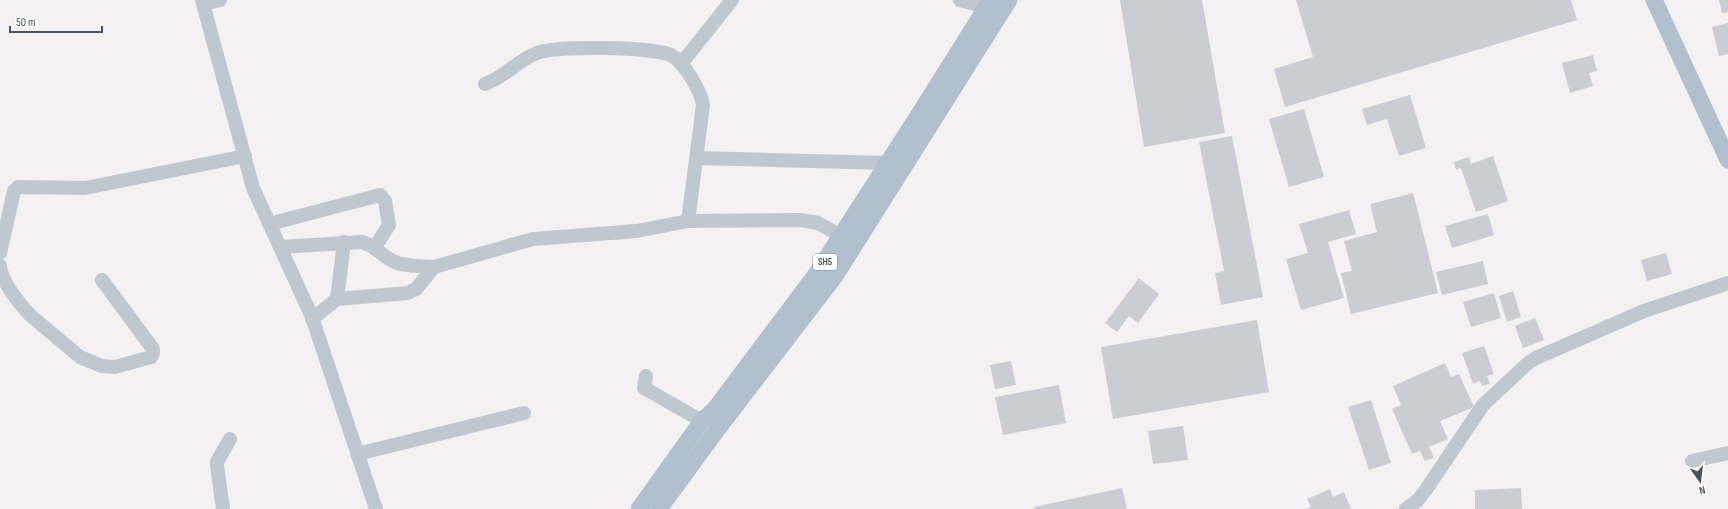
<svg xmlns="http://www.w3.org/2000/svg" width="1728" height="509" font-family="'Sofia Sans Condensed',sans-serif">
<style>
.building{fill:#cbcdd3}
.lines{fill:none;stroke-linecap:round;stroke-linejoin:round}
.minor{stroke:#bfc8cf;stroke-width:14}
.major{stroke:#b1bfce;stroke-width:17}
.labels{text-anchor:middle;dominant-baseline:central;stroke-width:3;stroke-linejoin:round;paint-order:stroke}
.shield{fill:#fff;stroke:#80878e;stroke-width:1}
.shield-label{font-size:10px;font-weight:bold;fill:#49535e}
</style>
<rect width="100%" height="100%" fill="#f3f1f1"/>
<g class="building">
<polygon points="1120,0 1202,0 1225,133 1144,147"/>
<polygon points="1296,0 1571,0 1577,20 1285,107 1274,69 1313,57"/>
<polygon points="1719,0 1728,0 1728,12 1722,13"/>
<polygon points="1728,23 1728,54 1719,56 1712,27"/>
<polygon points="1593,55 1597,71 1589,73 1593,86 1570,93 1562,63"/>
<polygon points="1410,95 1426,148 1399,156 1387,119 1367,125 1362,109"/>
<polygon points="1304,109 1324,177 1289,187 1269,119"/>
<polygon points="1232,136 1263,297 1221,305 1215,273 1224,271 1199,142"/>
<polygon points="1493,156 1508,201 1476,212 1461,168 1456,170 1454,162 1469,157 1471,164"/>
<polygon points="1413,193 1438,293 1351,314 1341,273 1352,271 1344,241 1377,232 1370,204"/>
<polygon points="1349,210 1356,234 1328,242 1344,298 1301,310 1286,259 1308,253 1299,224"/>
<polygon points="1488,214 1494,235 1452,248 1445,226"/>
<polygon points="1666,253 1672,274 1647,281 1641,260"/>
<polygon points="1483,261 1488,284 1442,295 1436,272"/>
<polygon points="1139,278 1159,294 1138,323 1129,316 1117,332 1105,323"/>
<polygon points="1513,291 1521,317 1507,322 1499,296"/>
<polygon points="1494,293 1501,318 1471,327 1463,302"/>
<polygon points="1535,318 1544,340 1523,348 1515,326"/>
<polygon points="1257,320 1269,392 1113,419 1101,347"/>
<polygon points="1484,346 1494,374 1487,376 1490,384 1482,386 1480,381 1473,384 1462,353"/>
<polygon points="1011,361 1016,385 995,389 990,365"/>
<polygon points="1445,363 1451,377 1459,374 1474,407 1440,421 1448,439 1429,447 1434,458 1425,461 1420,451 1412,454 1392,409 1401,405 1393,386"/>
<polygon points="1059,385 1066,423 1003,435 995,397"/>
<polygon points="1371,400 1391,463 1369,470 1348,407"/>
<polygon points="1183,426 1188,460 1153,464 1148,431"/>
<polygon points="1122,488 1127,509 1035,509 1034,507"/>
<polygon points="1521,488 1522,509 1475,509 1475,490"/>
<polygon points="1330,489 1333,497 1344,492 1351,509 1306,509 1311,507 1307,499"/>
</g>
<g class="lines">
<g class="minor">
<polyline points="202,0 253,188 312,317 376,509"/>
<polyline points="960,0 986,7"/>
<polyline points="203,4 220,0"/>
<polyline points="681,64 732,0"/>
<path d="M 485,84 C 505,77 518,60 537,53 C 556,45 653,47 671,55 C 684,62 701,91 703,105 L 688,221"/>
<polyline points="697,158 888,163"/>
<polyline points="269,224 380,195 385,201 389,225 375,247"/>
<path d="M 280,247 L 362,242 C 378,247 379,254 391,260 C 402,267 421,266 434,267"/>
<polyline points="0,253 14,191 18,187 85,188 245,156"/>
<path d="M 0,266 C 2,282 19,303 30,315 L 80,357 L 102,366 L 115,367 L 151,357 L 153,353 L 153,349 L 102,280"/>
<polyline points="337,299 344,242"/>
<polyline points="312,319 337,299 408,293 416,289 434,267 533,239 637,231 688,221 801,220 818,223 841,236"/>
<polyline points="646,376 644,388 702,421"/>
<polyline points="357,454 524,413"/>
<polyline points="1692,461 1728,453"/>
<polyline points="223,509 217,466 217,462 230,439"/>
<polyline points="1406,509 1418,500 1425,491 1483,405 1527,364 1536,358 1644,311 1728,283"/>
</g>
<g class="major">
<polyline points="1654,0 1728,160"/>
<polyline points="639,509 702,421 715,409 817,273 918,116 991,0"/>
<polyline points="659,509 719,427 835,276 1009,0"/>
</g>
</g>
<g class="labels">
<rect class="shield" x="813" y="254" width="24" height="16" rx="3"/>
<g class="shield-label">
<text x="825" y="262">SH5</text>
</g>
</g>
<g transform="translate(1700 481) rotate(166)" stroke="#ffffff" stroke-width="3" paint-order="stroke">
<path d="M0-3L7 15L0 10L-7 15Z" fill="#49535e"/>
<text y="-6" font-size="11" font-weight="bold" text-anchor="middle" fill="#49535e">N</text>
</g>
<path d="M10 26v6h92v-6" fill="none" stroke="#49535e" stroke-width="2"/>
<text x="16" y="26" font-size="12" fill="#49535e" stroke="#ffffff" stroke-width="3" paint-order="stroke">50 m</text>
</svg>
